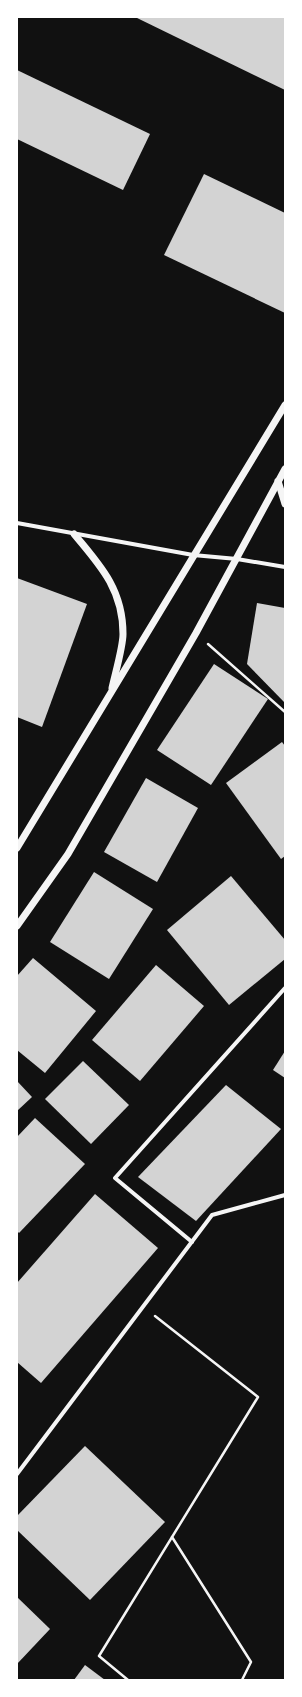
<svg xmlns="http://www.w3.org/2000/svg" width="302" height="1697" font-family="Mulish,sans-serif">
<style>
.building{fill:#d3d3d3}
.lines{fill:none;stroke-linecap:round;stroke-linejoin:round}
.path{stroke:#f5f5f5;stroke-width:2.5}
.minor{stroke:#f5f5f5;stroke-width:4}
.tertiary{stroke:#f5f5f5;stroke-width:7}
</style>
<rect width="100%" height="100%" fill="#111"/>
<g class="building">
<polygon points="135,17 285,17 285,90"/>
<polygon points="17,70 150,134 123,190 17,139"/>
<polygon points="204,174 285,213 285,313 164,255"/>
<polygon points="17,578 87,604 42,727 17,717"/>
<polygon points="257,603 285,608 285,703 247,664"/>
<polygon points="214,664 268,699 211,785 157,750"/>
<polygon points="282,742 285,746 285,856 281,859 226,783"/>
<polygon points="146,778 198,808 157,882 104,852"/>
<polygon points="94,872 153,909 109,979 50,942"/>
<polygon points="231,876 285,940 285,959 229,1005 167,930"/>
<polygon points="33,958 96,1011 45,1073 17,1050 17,976"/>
<polygon points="156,965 204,1006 140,1081 92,1040"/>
<polygon points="285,1051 285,1078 273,1070"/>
<polygon points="83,1061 129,1105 91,1144 45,1099"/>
<polygon points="17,1081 32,1097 17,1111"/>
<polygon points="226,1085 281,1129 196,1221 138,1177"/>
<polygon points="35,1118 85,1164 19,1233 17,1231 17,1137"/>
<polygon points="95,1194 158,1248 41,1383 17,1362 17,1283"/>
<polygon points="85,1446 165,1522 90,1600 17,1530 17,1516"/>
<polygon points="17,1597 50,1629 17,1664"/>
<polygon points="85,1665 105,1680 74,1680"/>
</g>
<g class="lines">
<g class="path">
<polyline points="208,644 285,712"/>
<polyline points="172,1537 251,1662 242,1680"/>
<polyline points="128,1680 99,1656 258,1397 155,1316"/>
</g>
<g class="minor">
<polyline points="17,523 193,555 237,559 285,567"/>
<polyline points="192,1242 115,1178 285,988"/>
<polyline points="17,1474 212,1215 285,1195"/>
</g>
<g class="tertiary">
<polyline points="278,481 285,504"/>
<path d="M 74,534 C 101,566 123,590 123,634 C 123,647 115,674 112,688"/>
<polyline points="17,848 285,405"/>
<polyline points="17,926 68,854 196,633 285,469"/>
</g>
</g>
<rect width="302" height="1697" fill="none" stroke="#ffffff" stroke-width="36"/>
</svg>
